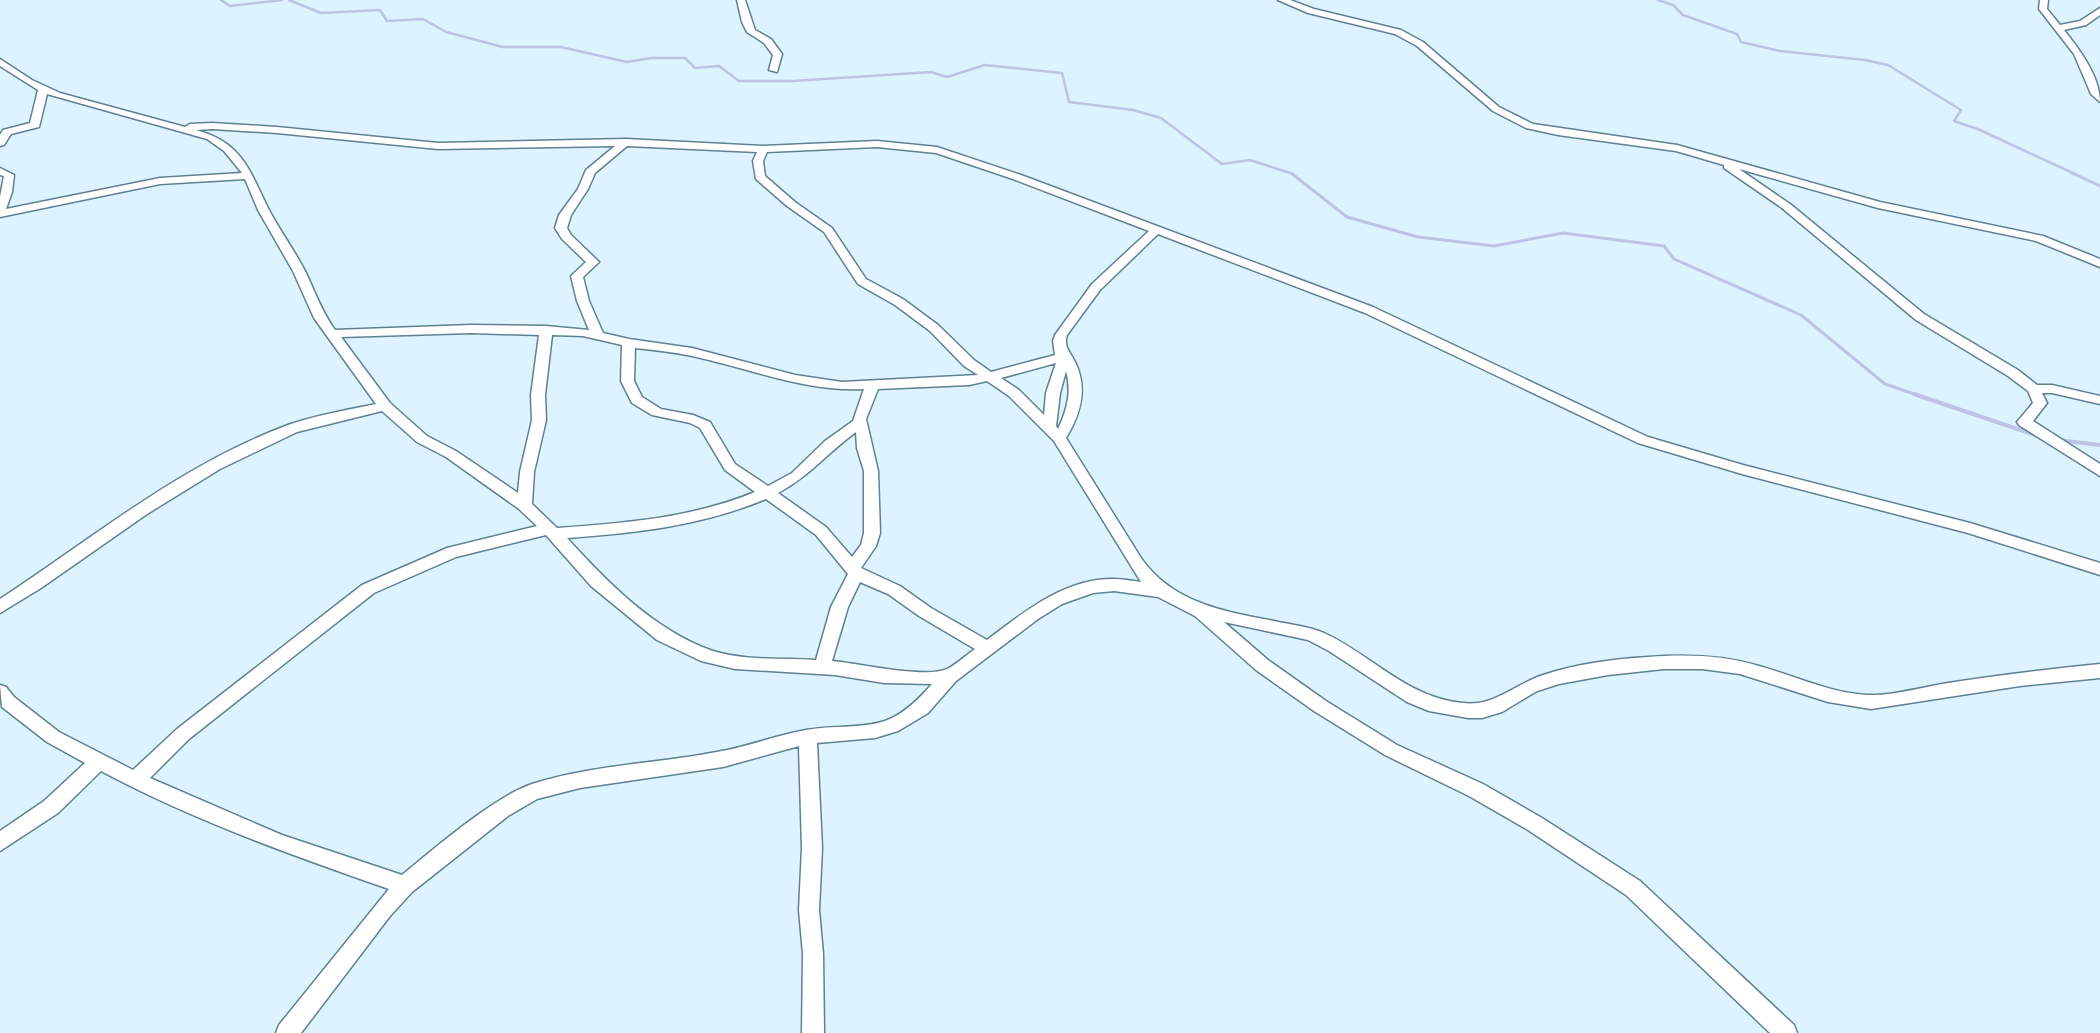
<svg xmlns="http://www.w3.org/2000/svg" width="2100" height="1033" font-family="Karla,sans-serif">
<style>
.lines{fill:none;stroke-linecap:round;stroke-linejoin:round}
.stream-far2{stroke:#bdc3e5;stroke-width:2.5}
.stream-far1{stroke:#bdc3e5;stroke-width:3}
.stream{stroke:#bdc3e5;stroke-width:4}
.street-casing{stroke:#5f8192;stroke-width:3}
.street{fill:#fff;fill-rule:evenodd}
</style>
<rect width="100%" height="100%" fill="#ddf3ff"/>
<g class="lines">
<g class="stream-far2">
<polyline points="221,0 230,6 282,0"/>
<polyline points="289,0 321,13 380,10 387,21 423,19 446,32 503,47 561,47 627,62 651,58 685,58 695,68 719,66 739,81 793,81 931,72 947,77 985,65 1062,73 1069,102 1133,110 1161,118 1222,164 1250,160 1293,174"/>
<polyline points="1658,0 1673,5 1683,15 1737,34 1741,42 1780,51 1865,60 1888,65 1961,110 1954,121 1980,130 2075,174"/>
</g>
<g class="stream-far1">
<polyline points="1291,173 1347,217 1418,237 1494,246 1563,233 1664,246 1674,259 1801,315 1885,384 1917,395"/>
<polyline points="2072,173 2100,186"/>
</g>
<g class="stream">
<polyline points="1914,394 2041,437"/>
<polyline points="2058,440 2100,445"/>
</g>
<defs>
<g id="street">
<polygon points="737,0 745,0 755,30 771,39 782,54 777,72 769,70 773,55 764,43 747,32 742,22"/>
<polygon points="1278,0 1290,0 1314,9 1401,30 1423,42 1499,107 1533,124 1677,145 1880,202 2043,236 2100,259 2100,267 2036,241 1878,208 1739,169 1790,204 1924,314 2018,370 2037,385 2052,385 2100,396 2100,404 2052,393 2042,393 2047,403 2033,421 2100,464 2100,476 2019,425 2017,422 2033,403 2028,391 2008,376 1916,320 1782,208 1724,168 1724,165 1676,151 1558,135 1526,128 1493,111 1417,46 1395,34 1308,13"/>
<path d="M 2040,0 L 2048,0 L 2047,9 L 2060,25 L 2080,21 L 2100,8 L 2100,15 L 2086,25 L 2064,30 C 2079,49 2100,76 2100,102 L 2091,94 L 2074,54 L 2039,9 Z"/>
<path d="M 0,59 L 32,80 L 60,93 L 185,127 L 190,124 L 212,123 L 277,127 L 438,143 L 626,139 L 763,146 L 877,141 L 937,147 L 1021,175 L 1373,307 L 1648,437 L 1743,465 L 1970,523 L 2100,563 L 2100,575 L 1968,533 L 1742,474 L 1638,443 L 1365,313 L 1158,234 L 1100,290 L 1067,335 C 1063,347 1071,353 1076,364 C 1088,390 1080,415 1066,438 L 1141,558 C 1173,603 1222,611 1274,621 C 1291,625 1308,626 1324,633 C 1372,655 1407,698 1463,703 C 1494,707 1515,684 1543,675 C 1576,664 1613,659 1648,657 C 1686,654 1723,655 1759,666 C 1795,676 1830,693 1867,695 C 1893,696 1923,687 1948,683 C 1999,675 2049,669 2100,664 L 2100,678 L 2020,686 L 1871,709 L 1828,702 L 1740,674 L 1702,669 L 1664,669 L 1608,675 L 1559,684 L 1537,691 L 1502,712 L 1482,718 L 1468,718 L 1429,711 L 1407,702 L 1329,651 L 1308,640 L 1224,622 L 1268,660 L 1326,701 L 1397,745 L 1483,784 L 1542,818 L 1640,881 L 1794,1025 L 1797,1033 L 1770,1033 L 1626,895 L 1528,830 L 1469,796 L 1385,755 L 1314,711 L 1256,670 L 1195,616 L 1158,597 L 1114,591 L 1093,593 L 1062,604 L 1038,619 L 956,681 L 928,713 L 898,731 L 875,738 L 817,743 L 822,848 L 819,910 L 823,954 L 824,1033 L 802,1033 L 803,954 L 799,910 L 802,848 L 799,746 L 723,767 L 580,788 L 537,799 L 508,816 L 412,892 L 390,916 L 301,1033 L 276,1033 L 279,1025 L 389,889 C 291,855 193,820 101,771 L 58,813 L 0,851 L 0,831 L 44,801 L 85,763 L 47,742 L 2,707 L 0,685 L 6,687 L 14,697 L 59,732 L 133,770 L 177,729 L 362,585 L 447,548 L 537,526 L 519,509 L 446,457 L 417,442 L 382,411 L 297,432 L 220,469 L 147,514 L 41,588 L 0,613 L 0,599 C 93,538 182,464 288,425 C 317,415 347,410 376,404 L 314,318 L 293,271 L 258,210 L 245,179 L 160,184 L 0,217 L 0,197 L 4,176 L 0,175 L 0,168 L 14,175 L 12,192 L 6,209 L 160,178 L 242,173 L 224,151 L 207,139 L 47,94 L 39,127 L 11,134 L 4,145 L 0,146 L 0,135 L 3,130 L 30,123 L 38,90 L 0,66 ZM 212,129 L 277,133 L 438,149 L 615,146 L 586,170 L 578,189 L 559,215 L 555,228 L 562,239 L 586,262 L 571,276 L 577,301 L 589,330 L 546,326 L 471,325 L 335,330 C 322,312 315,292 306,273 C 295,251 280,231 269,210 C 249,170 243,143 196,130 ZM 627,146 L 757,152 L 753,161 L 756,179 L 787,206 L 824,232 L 858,284 L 895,305 L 930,331 L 964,366 L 978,375 L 842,382 L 795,375 L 692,348 L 629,339 L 603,333 L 589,301 L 583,277 L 599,262 L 571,235 L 567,228 L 571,215 L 588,189 L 595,173 ZM 877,147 L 936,153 L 1013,179 L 1149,231 L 1092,284 L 1055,335 L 1053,341 L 1055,355 L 991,372 L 974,360 L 938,325 L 903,299 L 866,279 L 832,228 L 795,202 L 765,176 L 763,161 L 767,152 ZM 471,333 L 539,335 L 531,395 L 532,420 L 520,472 L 518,493 L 456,451 L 427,436 L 390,403 L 341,337 ZM 552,335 L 583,336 L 622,345 L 621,381 L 632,403 L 652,415 L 690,423 L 700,428 L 725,470 L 755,492 C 692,518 626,523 557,528 L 532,504 L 534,472 L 546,420 L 545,395 ZM 635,348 C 654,350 673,352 692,356 C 749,368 804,392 864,389 L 853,421 L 825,441 L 792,473 L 768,486 L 735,464 L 710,422 L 693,415 L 661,409 L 642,397 L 634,381 ZM 1056,363 L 1046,393 L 1044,415 L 1019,390 L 1001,378 ZM 1066,371 C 1072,392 1067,410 1058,429 L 1056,426 L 1060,393 ZM 987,381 L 1009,396 L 1054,441 L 1141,582 C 1132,581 1123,579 1114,579 C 1065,578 1024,612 987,640 L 931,608 L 900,586 L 861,568 L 876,546 L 880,533 L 878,471 L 866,419 L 878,389 L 969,385 ZM 856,432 L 857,448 L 864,471 L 864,533 L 861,545 L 852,557 L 826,527 L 778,493 C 810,476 827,453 856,432 ZM 766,499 L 816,535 L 848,574 L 831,607 L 816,660 C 782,658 742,661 710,650 C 653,629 607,582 567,538 C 636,533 701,526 766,499 ZM 546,535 L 591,586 L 657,640 L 701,661 L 735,669 L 835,675 L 884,683 L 932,684 C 919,699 904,714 885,721 C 861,729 832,725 806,730 C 777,735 750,746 722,751 C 659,764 594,764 532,784 C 494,797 435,848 402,875 L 282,835 L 150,778 L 189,739 L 374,593 L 456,557 ZM 860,582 L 888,594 L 919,616 L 975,649 C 966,655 956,665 947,669 C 924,679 858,663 832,661 L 848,607 Z"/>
</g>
</defs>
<use href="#street" class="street-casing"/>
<use href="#street" class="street"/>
</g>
</svg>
